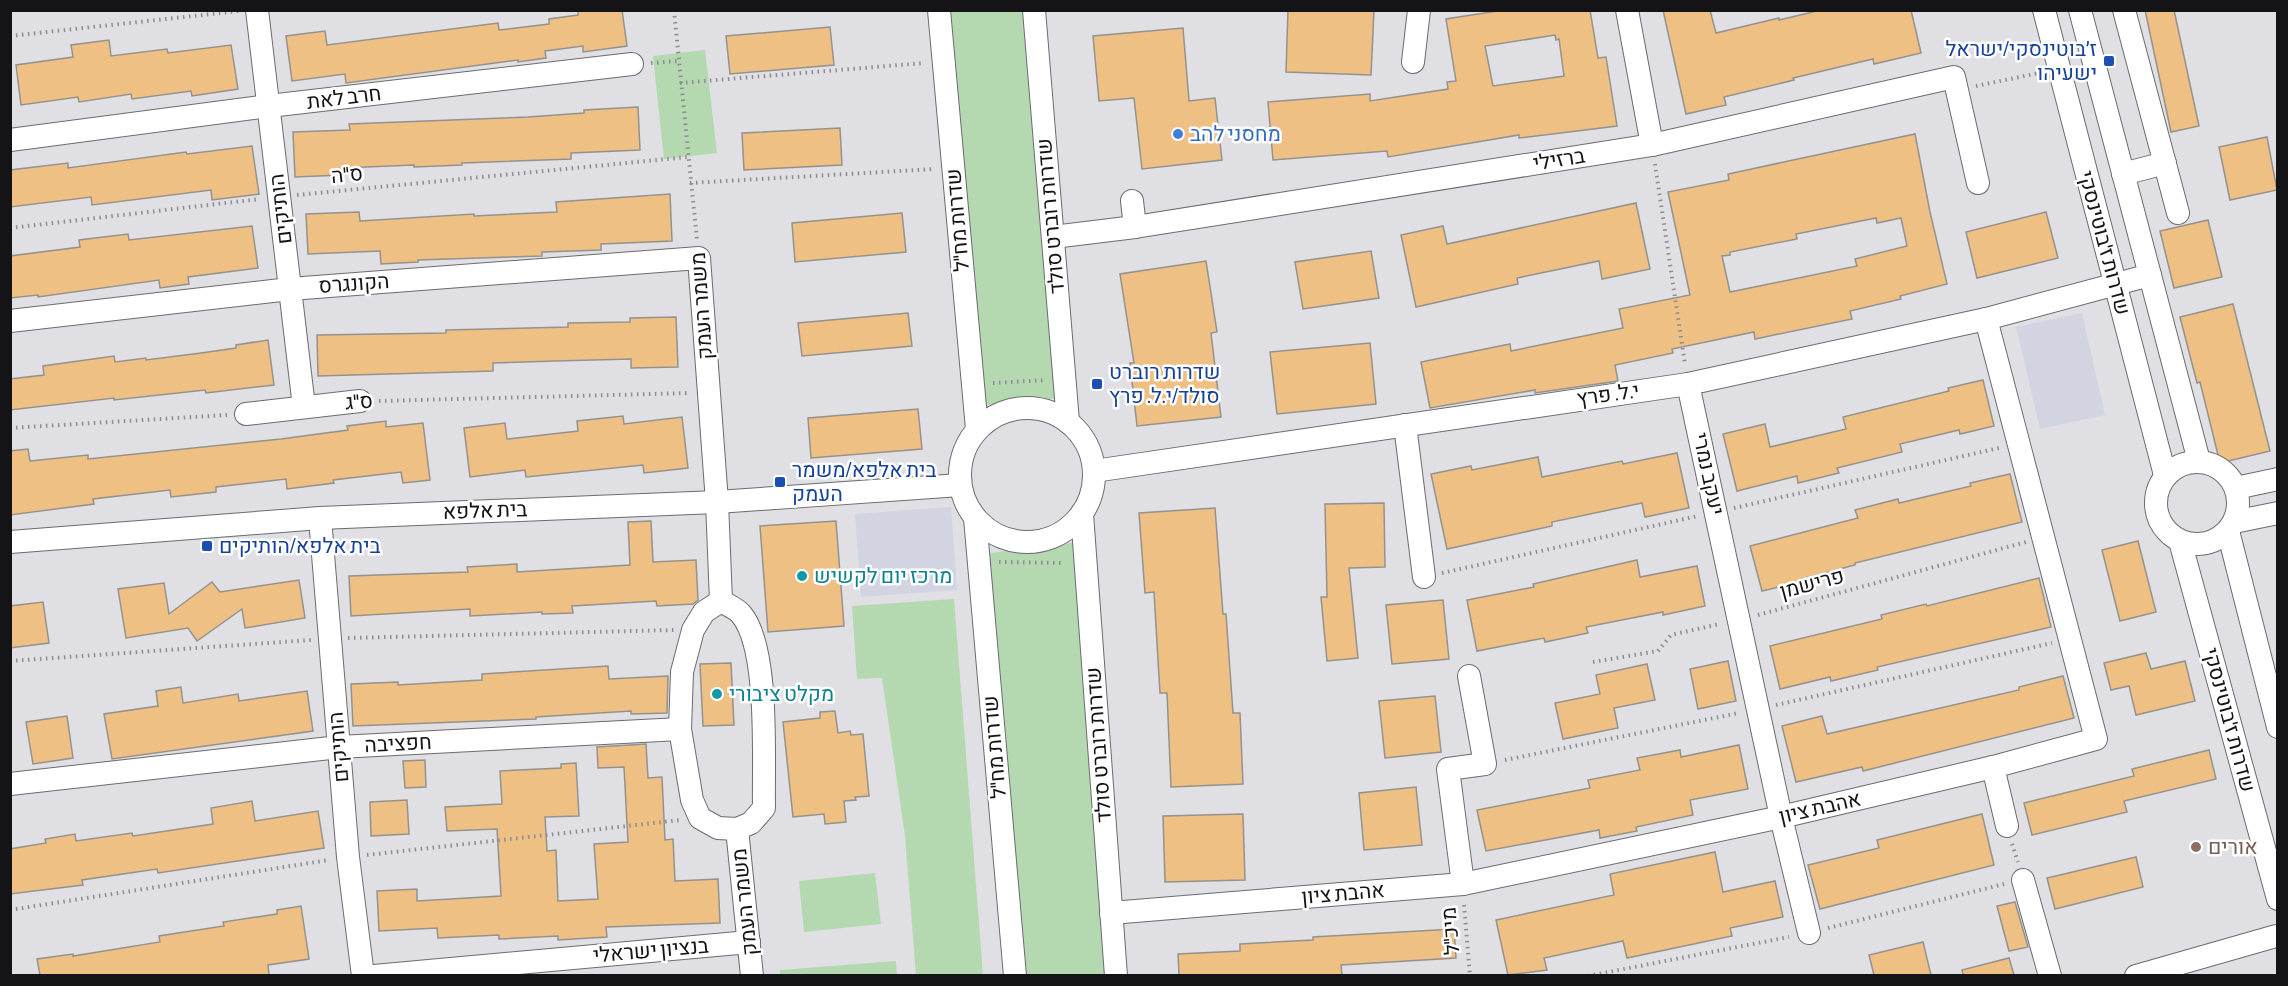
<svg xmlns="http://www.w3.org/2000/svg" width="2288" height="986" font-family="'Sofia Sans Condensed',Heebo,sans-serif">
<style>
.built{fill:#d3d4e1}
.green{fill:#b4d9b1}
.building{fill:#efc084;stroke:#95928e;stroke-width:1.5;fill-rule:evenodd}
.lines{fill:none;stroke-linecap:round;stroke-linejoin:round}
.minor-casing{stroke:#6b6b70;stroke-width:24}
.path{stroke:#8d8d91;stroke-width:4;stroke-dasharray:1.5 4.5;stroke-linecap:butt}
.minor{stroke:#fff;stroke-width:22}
.transit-dot{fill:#1a4fb4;stroke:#fff;stroke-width:2}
.shop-dot{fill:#3f7fe0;stroke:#fff;stroke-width:2}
.culture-dot{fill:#0f9aa8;stroke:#fff;stroke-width:2}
.education-dot{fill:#8d6e63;stroke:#fff;stroke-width:2}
.labels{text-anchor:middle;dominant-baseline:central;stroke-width:5;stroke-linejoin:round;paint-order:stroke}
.transit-label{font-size:21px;fill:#164399;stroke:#fff;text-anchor:start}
.street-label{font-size:21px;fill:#141416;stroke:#fff}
.shop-label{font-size:21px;fill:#366cbe;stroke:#fff;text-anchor:start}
.culture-label{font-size:21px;fill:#0d838f;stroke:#fff;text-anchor:start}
.education-label{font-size:21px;fill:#785e54;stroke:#fff;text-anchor:start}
</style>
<rect width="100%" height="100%" fill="#dfdfe4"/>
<g class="built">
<polygon points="2082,313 2105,415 2040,429 2016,327"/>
<polygon points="951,507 957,590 861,597 855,514"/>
</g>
<g class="green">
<polygon points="945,11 1026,11 1059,398 982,405"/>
<polygon points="705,50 717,153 664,159 653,56"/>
<polygon points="1077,542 1113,975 1017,975 983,554"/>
<polygon points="954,599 983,975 916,975 905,836 882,678 857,679 852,606"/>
<polygon points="875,873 881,924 804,932 799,881"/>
<polygon points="896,961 897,975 780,975 780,970"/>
</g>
<g class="building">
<polygon points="578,10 622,10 627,46 583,52 583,46 545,51 546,58 518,62 518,60 346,83 345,74 292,81 286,36 325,31 327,45 498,23 499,30 549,24 549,19 578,15"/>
<polygon points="1288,10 1374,10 1371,75 1286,72"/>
<path d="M 1504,10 L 1590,10 L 1598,58 L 1606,57 L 1617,126 L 1519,138 L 1519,135 L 1388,157 L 1387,151 L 1273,160 L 1268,102 L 1370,94 L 1370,101 L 1448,89 L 1447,82 L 1456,81 L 1446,19 ZM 1555,35 L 1556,40 L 1559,39 L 1564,76 L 1493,86 L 1485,46 Z"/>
<polygon points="1663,10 1710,10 1716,33 1779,18 1779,20 1821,10 1911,10 1921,53 1874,64 1873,59 1793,78 1794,80 1724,97 1726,105 1686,114"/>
<polygon points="2145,10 2174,10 2199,126 2171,132"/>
<polygon points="830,27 834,65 730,74 726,36"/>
<polygon points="1183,28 1189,101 1215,98 1222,160 1142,169 1134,98 1099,101 1093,36"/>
<polygon points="109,40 111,56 167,49 168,53 231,45 238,89 192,96 191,91 132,99 131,94 79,102 78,97 21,105 16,65 73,57 71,45"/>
<polygon points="638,107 640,150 571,153 571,159 462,163 462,165 414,167 414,165 342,168 342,175 295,177 293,132 350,130 349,124 528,117 584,113 584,110"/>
<polygon points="840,128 842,165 744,170 742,133"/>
<path d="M 1915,134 L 1930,212 L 1947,284 L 1900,296 L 1901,299 L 1850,311 L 1852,319 L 1755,339 L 1754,332 L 1672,349 L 1673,353 L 1615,365 L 1618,381 L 1535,393 L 1535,390 L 1430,408 L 1421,362 L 1510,344 L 1511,351 L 1623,328 L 1619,309 L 1690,295 L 1668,192 L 1729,180 L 1728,174 ZM 1876,218 L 1877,223 L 1901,218 L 1907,246 L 1855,259 L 1857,266 L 1730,292 L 1722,256 L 1730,255 L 1730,252 L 1797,239 L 1796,234 Z"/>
<polygon points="2267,137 2277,190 2230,200 2219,147"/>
<polygon points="252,146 259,194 212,200 211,190 92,205 91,197 10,207 10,170 68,163 68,168 186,152 187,154"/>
<polygon points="670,194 672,241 601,244 601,250 542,252 542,256 418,260 418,262 381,264 380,251 308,254 306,214 359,212 360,221 474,214 474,216 557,212 556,202"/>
<polygon points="1636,203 1650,269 1602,279 1599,261 1517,278 1518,284 1416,307 1401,235 1443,226 1447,244"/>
<polygon points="2046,212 2058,258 1977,278 1966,232"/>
<polygon points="902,213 906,252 795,262 792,223"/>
<polygon points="2208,220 2222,277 2174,288 2160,231"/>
<polygon points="252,226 258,268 188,277 189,284 160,288 159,280 38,297 38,295 10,298 10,256 80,247 79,240 128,234 129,240"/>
<polygon points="1371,251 1379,298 1303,309 1295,262"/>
<polygon points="1206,261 1217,332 1211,333 1221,417 1137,426 1130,363 1134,363 1120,274"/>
<polygon points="2233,304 2270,451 2220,463 2200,382 2197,383 2180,317"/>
<polygon points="908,313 912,346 802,356 798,323"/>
<polygon points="676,317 678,367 631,368 631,359 555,361 493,363 493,371 318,376 317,335 446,333 446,330 568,327 568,323 630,322 630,318"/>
<polygon points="268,340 274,385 206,393 205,390 114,400 114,398 10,410 10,379 44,375 43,366 114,356 115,362 146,358 146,360 201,353 236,348 236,345"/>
<polygon points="1370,343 1376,404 1277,414 1270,352"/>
<polygon points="1983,380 1994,426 1960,434 1959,430 1900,444 1902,452 1837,468 1839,473 1798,483 1797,476 1737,491 1723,434 1765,424 1770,447 1846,429 1843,417 1949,391 1948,388"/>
<polygon points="918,409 922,449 811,458 808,418"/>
<polygon points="623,416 624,424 682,417 688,468 644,473 643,465 526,477 525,470 470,477 464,428 505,423 507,439 578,431 577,421"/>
<polygon points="386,421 386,427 423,423 430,480 403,483 401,472 333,480 334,483 287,489 286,479 216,487 216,492 171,497 170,490 93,499 94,504 10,515 10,451 28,449 30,461 88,455 88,459 281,439 348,430 347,426"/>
<polygon points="1677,453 1689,508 1645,517 1642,503 1552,522 1552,526 1447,549 1431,474 1471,466 1472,470 1538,457 1542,477 1622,461 1623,464"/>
<polygon points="2010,474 2022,522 1855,563 1855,565 1801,579 1801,582 1762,591 1750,546 1858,518 1855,510 1898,499 1899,503 1971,486 1970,483"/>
<polygon points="1384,503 1385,567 1349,568 1358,658 1327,661 1321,597 1327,597 1325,504"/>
<polygon points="1215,508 1223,614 1226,614 1233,713 1240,713 1243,784 1171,787 1167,693 1160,693 1154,592 1145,593 1139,513"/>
<polygon points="651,521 653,562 696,560 698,600 693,604 657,606 656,601 572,606 573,613 542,614 542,612 470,616 470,609 351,616 349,576 468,572 467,567 517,564 517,572 630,565 628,522"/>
<polygon points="836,521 844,626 768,632 760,526"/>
<polygon points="2138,541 2156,612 2120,621 2102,550"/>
<polygon points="1637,560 1640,577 1697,566 1705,606 1663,615 1663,612 1586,627 1588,633 1545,642 1544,638 1477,651 1467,600 1534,587 1533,584"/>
<polygon points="2039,578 2051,627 1877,667 1878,670 1831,681 1830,677 1780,689 1770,646 1882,619 1881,615 1926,604 1927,606"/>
<polygon points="299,580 305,618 245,628 242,609 197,641 188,628 126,638 118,589 164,583 169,614 212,582 220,592"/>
<polygon points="1443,600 1449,659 1392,664 1386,605"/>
<polygon points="43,602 49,643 10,648 10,606"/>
<polygon points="2146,653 2151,669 2185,661 2195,701 2136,715 2129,686 2111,690 2104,663"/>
<polygon points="1728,661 1736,701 1698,709 1690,669"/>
<polygon points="731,663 734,725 703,726 700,664"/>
<polygon points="1647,664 1655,700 1614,708 1618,728 1563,739 1555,703 1600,694 1596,675"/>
<polygon points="608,666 609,679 668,676 667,713 631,714 631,711 536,717 536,719 353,726 351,684 398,682 398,685 482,680 482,674"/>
<polygon points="2063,676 2074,718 1863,771 1862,767 1796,782 1782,726 1822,716 1827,734 2019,690 2019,687"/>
<polygon points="181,687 183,703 238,694 239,701 307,691 313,731 112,759 104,714 158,706 156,691"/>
<polygon points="1435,696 1441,752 1385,758 1379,701"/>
<polygon points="835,711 838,733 850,731 851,735 863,734 869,796 855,797 856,800 844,801 846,822 825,824 824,814 793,817 783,722 820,718 820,712"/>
<polygon points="67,716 73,758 33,764 26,722"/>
<polygon points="646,744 648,778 662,777 665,840 673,839 675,881 718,879 720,923 606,927 607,937 558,940 558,936 499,939 499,935 438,938 437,928 379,931 377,891 417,889 417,901 501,896 497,829 447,831 445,807 502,804 500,771 561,768 561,764 576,763 579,816 545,817 547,851 556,850 558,901 598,899 594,844 628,842 624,767 598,768 597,747"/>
<polygon points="1739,745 1748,789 1690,800 1693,815 1636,827 1637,831 1600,838 1599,830 1486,851 1477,810 1590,788 1588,780 1640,770 1637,758 1680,750 1681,757"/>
<polygon points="2209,750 2216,779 2124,801 2127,812 2032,835 2024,803 2134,776 2132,769"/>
<polygon points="425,760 426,787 405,788 403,761"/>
<polygon points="1416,787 1422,845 1364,850 1359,793"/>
<polygon points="407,800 409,834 371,836 370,802"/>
<polygon points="252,801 255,821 318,811 324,848 158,873 157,869 82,880 83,885 10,894 10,849 46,843 45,839 75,834 76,841 132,833 133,836 213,824 211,808"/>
<polygon points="1243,814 1245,880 1165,882 1163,816"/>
<polygon points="1982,814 1994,865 1820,909 1808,865 1879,848 1877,840"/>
<polygon points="1715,852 1723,892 1775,881 1783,917 1730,928 1732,936 1627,958 1623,941 1544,958 1547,970 1508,975 1496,920 1614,895 1610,874"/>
<polygon points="2136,857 2143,887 2055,909 2047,878"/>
<polygon points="2015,902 2028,947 2009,951 1997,906"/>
<polygon points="301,906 309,959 268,965 269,975 40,975 37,959 73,954 73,956 160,942 159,936 224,926 223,922 277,914 277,910"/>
<polygon points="1454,929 1456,958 1341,965 1342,975 1179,975 1178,954 1240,951 1240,944 1313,940 1313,937"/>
<polygon points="1923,942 1931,975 1874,975 1869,955"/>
<polygon points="2009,958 2014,975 1963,975 1962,970"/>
</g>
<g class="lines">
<defs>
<g id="minor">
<polyline points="257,10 304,407"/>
<polyline points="939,10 977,429"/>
<polyline points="1034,10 1068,422"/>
<polyline points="1627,10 1652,145"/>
<polyline points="2044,10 2165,475"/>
<polyline points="2080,10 2199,461"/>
<polyline points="2124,10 2178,213"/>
<polyline points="1413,62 1419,10"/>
<polyline points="10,140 269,106 632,64"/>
<polyline points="2123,174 2165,163"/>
<polyline points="1132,201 1135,227"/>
<polyline points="1053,237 1135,227 1652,145 1954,77 1978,183"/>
<polyline points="10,321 290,289 699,258 717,502 721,601"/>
<polyline points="1688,384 1781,817 1809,933"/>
<circle cx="1027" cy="475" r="67"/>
<polyline points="246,414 360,401"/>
<polyline points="1405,425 1424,577"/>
<circle cx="2197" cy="503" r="41"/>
<polyline points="1094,471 1688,384 1986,319 2150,275"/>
<polyline points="2236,488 2278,479"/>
<polyline points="1082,514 1116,976"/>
<polyline points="320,518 348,857 363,976"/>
<polyline points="975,518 1015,976"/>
<polyline points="2234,522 2278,513"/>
<polyline points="2228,531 2278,727"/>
<polyline points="2180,541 2278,899"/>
<polyline points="10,542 320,518 717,502 960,485"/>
<path d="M 721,601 C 727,605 736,608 741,614 C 770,648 763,762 764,808 L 751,823 L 737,829 L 718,828 L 700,818 L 692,800 L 680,729 L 682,672 L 693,630 L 704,612 Z"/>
<polyline points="1993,767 2007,826"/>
<polyline points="10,784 339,747 680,729"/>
<polyline points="737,829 752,976"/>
<polyline points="2023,880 2050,976"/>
<polyline points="1463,884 1448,769 1485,764 1469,676"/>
<polyline points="1111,913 1463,884 1781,817 1993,767 2096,739 1986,319"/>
<polyline points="374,976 749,942"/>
<polyline points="2136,976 2276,936"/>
</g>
</defs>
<use href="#minor" class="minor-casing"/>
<g class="path">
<polyline points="674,10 697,240"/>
<polyline points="10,36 239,11"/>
<polyline points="651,63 678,61"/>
<polyline points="680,83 924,63"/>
<polyline points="1976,86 2039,73"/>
<polyline points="1655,164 1685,364"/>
<polyline points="690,183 935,169"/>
<polyline points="297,195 688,157"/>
<polyline points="10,228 260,199"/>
<polyline points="993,383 1046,380"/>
<polyline points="379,401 690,393"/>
<polyline points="10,428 227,415"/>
<polyline points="1734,508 1999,448"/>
<polyline points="999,562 1064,563"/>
<polyline points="1442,573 1698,516"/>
<polyline points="1758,615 2026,542"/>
<polyline points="348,638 674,630"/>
<polyline points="10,661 311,640"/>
<polyline points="1593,662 1658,651 1671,635 1719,624"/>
<polyline points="1776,705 2052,643"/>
<polyline points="1505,760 1739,713"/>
<polyline points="2012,844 2018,862"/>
<polyline points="367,855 681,820"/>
<polyline points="1464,905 1470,976"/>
<polyline points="10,910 329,860"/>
<polyline points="1828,928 2004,884"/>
<polyline points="1588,976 1789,937"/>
</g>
<use href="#minor" class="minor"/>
</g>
<g class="transit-dot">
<rect x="2103" y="55" width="12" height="12" rx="3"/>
<rect x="1091" y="378" width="12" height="12" rx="3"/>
<rect x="774" y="476" width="12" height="12" rx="3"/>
<rect x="201" y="540" width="12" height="12" rx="3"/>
</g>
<circle class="shop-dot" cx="1178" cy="134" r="6"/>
<g class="culture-dot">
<circle cx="802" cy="576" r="6"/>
<circle cx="717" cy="694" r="6"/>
</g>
<circle class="education-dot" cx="2196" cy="847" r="6"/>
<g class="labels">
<g class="transit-label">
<text x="2097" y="49" text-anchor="end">ז׳בוטינסקי/ישראל<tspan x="2097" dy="24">ישעיהו</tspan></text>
<text x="1109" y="372">שדרות רוברט<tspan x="1109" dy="24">סולד/י.ל. פרץ</tspan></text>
<text x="792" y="470">בית אלפא/משמר<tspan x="792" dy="24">העמק</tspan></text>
<text x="219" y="546">בית אלפא/הותיקים</text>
</g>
<g class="street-label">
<text transform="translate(344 98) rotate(-7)">חרב לאת</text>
<text transform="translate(1559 160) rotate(-9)">ברזילי</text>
<text transform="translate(347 175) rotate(-6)">ס"ה</text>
<text transform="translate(281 209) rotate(-97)">הותיקים</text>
<text transform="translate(1051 216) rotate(-95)">שדרות רוברט סולד</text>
<text transform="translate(958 220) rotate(-95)">שדרות מח"ל</text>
<text transform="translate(2104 243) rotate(75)">שדרות ז'בוטינסקי</text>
<text transform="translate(354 284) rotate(-4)">הקונגרס</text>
<text transform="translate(702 306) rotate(-94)">משמר העמק</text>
<text transform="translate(1608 395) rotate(-8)">י.ל. פרץ</text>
<text transform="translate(359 402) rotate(-4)">ס"ג</text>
<text transform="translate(1708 474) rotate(78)">יעקב נמרי</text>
<text transform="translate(485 511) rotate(-2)">בית אלפא</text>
<text transform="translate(1812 584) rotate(-15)">פרישמן</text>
<text transform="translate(2229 720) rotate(75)">שדרות ז'בוטינסקי</text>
<text transform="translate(398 744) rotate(-3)">חפציבה</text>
<text transform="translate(1099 745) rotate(-94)">שדרות רוברט סולד</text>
<text transform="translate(339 747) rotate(-95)">הותיקים</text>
<text transform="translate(995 747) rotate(-95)">שדרות מח"ל</text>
<text transform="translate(1820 808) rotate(-13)">אהבת ציון</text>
<text transform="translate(1343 894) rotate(-5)">אהבת ציון</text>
<text transform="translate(745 902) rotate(-96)">משמר העמק</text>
<text transform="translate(1451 931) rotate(-95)">מיכ"ל</text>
<text transform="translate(651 951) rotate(-5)">בנציון ישראלי</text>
</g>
<g class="shop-label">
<text x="1190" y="134">מחסני להב</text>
</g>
<g class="culture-label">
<text x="814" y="576">מרכז יום לקשיש</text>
<text x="729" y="694">מקלט ציבורי</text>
</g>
<g class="education-label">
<text x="2208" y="847">אורים</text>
</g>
</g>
<rect width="2288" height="986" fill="none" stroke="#141416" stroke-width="24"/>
</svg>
